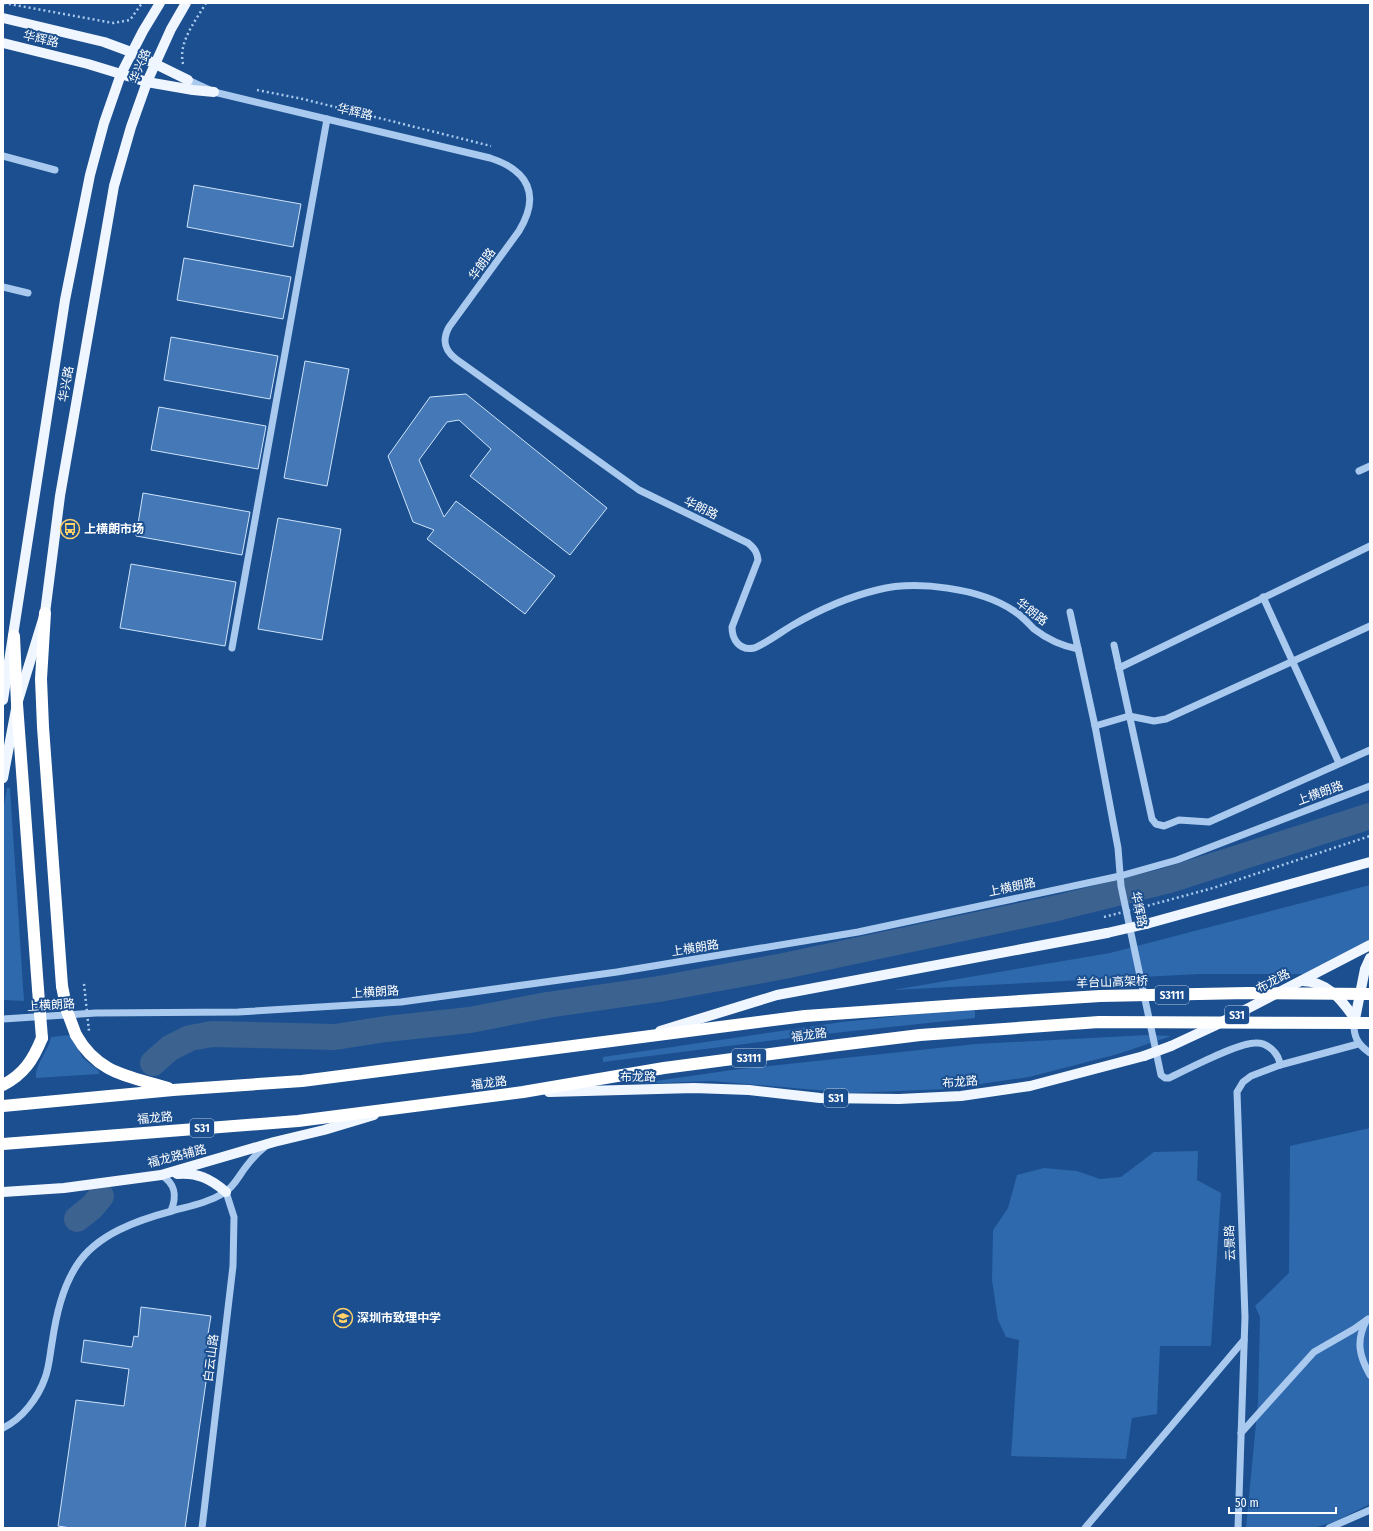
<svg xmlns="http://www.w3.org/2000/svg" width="1373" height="1531" font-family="'Fira Sans Condensed','Noto Sans SC',sans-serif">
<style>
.green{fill:#2e69ad}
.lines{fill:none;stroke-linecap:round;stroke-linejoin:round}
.river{stroke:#3c6290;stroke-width:26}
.building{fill:#4478b7;stroke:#cfe3fa}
.path{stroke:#a9c9ee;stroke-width:2.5;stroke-dasharray:2 3;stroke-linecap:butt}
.minor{stroke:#a9c9ee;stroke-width:7}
.major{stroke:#f0f6ff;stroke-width:10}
.highway{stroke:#fff;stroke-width:12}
.path-bridge{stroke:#a9c9ee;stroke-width:2.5;stroke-dasharray:2 3;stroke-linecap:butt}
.major-bridge{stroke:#f0f6ff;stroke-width:10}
.highway-bridge{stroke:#fff;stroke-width:12}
.labels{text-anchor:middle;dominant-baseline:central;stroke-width:4;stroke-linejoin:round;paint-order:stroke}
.shield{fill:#1b4f8f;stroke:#bbcadd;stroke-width:1}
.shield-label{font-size:11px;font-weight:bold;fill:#fff}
.street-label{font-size:12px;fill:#fff;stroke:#1b4f8f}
.poi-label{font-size:12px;font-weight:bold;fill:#fff;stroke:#1b4f8f;text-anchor:start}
</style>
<rect width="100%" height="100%" fill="#1b4f8f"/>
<g class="green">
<polygon points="7,788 10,788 24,1001 3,1000 3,811"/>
<polygon points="1370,885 1370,941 1321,974 1200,974 893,990 1110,953"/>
<polygon points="975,1008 975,1018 806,1036 603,1062 603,1057 842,1022"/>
<path d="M 70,1035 L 83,1058 L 99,1071 L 99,1074 L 36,1078 C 35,1064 48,1052 51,1037 Z"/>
<polygon points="1147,1035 1171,1036 1118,1054 1029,1077 946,1089 851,1093 712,1081 635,1084 732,1070 976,1044"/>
<polygon points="1370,1128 1370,1504 1334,1522 1313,1528 1246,1528 1258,1402 1260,1317 1255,1306 1289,1273 1290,1146"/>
<polygon points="1198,1151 1197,1180 1221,1193 1211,1346 1160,1346 1157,1414 1132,1418 1126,1459 1011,1456 1019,1340 1006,1337 998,1320 992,1280 993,1230 1008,1208 1017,1175 1044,1168 1077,1171 1100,1179 1121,1177 1154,1152"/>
</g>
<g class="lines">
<g class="river">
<polyline points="153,1063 170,1048 190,1038 212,1034 335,1037 386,1029 470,1020 547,1005 659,989 784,966 1057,908 1166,881 1370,816"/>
<polyline points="77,1219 92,1207 101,1196"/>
</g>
</g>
<g class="building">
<polygon points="194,185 301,204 293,247 187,227"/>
<polygon points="184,258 291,277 283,319 177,300"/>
<polygon points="171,337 278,356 270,399 164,380"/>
<polygon points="305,361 349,369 327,486 284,478"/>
<polygon points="466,394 607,508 570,555 470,476 491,449 459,420 447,422 419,460 444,517 456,501 555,576 525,614 427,539 434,530 413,522 388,456 430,397"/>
<polygon points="159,407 266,426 258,469 151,450"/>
<polygon points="143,493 250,512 242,555 136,536"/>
<polygon points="278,518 341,529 322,640 258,629"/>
<polygon points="131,564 236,582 225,646 120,628"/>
<polygon points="141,1307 211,1316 206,1346 211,1347 185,1528 71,1528 58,1526 76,1400 124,1406 129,1369 81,1362 84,1340 132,1347 134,1336 138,1337"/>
</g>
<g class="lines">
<g class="path">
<polyline points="4,3 113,23 130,20 142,3"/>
<path d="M 183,64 C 178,42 195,22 206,3"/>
<polyline points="257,90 303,99 491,146"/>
<polyline points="1143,907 1213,888 1370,836"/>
</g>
<g class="minor">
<path d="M 188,80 L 214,92 L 490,158 C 528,170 541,195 519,231 L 449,327 C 442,340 444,350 456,359 L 639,490 L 748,543 C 755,549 757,552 758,560 L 732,627 C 732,639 739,651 754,648 C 762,646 784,630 793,625 C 819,610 848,597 877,590 C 916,580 980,588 1014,611 C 1022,616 1028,623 1034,629 C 1047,639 1062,646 1078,649"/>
<polyline points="3,156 55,170"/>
<polyline points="3,287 28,293"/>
<polyline points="1359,471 1370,466"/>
<polyline points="1263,597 1339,763"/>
<path d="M 1070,612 L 1095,726 L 1118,848 L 1121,886 L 1161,1075 L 1165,1078 L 1169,1078 C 1188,1069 1237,1043 1255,1043 C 1267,1042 1279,1053 1280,1065"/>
<polyline points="1114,645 1152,819 1156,824 1164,826 1179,820 1209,822 1370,750"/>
<polyline points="232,648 327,119"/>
<polyline points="1119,668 1370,546"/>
<polyline points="1095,726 1129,716 1154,721 1166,719 1370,626"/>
<polyline points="3,1019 96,1013 238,1012 401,1002 617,972 858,932 1120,876 1177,860 1370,786"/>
<path d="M 1354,1020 C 1353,1036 1357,1044 1370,1053"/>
<path d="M 161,1175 C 176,1184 177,1196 171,1211"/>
<path d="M 1366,1321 C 1356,1341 1359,1356 1370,1375"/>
<path d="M 3,1428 C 22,1419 38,1398 45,1378 C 49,1368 50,1354 52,1343 C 56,1316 62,1288 77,1265 C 97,1234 138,1220 172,1211 C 190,1206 207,1203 224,1193 C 233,1188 239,1176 245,1168 C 251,1160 258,1152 266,1146"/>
<polyline points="1241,1433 1314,1352 1354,1329 1368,1319"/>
<polyline points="202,1528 233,1266 234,1217 226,1192"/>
<polyline points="1085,1528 1244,1340"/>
<polyline points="1238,1528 1245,1317 1237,1092 1243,1082 1251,1076 1280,1065 1358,1044"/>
<polyline points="1329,1528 1370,1510"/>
</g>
<g class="major">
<polyline points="3,18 104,42 131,52 188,80"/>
<polyline points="3,43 88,64 147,82 193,90 214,92"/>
<polyline points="3,700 65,300 90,175 104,123 121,74 143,31 160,3"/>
<polyline points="3,778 17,704 45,613 60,496 114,186 131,127 147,82 171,29 186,3"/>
<polyline points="1146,924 1370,862"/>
<path d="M 1302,981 C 1327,981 1342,1000 1355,1019"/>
<polyline points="1355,1019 1365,969 1370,958"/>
<polyline points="660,1031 777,995 1107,933"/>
<polyline points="1171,1046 1214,1026 1370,945"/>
<polyline points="549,1092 694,1088 749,1090 820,1098 899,1099 961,1096 1030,1086 1144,1056"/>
<path d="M 177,1174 C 197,1172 211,1179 226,1192"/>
<polyline points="3,1192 64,1188 161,1175 274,1142 324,1130 374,1115"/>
</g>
<g class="highway">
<polyline points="45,613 41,679 43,727 62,986"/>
<polyline points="14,636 17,704 38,989"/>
<path d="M 76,1035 C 98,1074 129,1076 168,1088"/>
<path d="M 3,1085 C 24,1074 33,1060 42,1038"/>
<polyline points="3,1106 173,1090 302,1081 805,1016 975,1004"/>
<polyline points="3,1144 298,1121 523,1092 664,1068 839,1045 920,1035 976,1031"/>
</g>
<g class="path-bridge">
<polyline points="1104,917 1143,907"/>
<polyline points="84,984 89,1031"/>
</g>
<g class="major-bridge">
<polyline points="1107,933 1146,924"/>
<polyline points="1144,1056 1171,1046"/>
</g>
<g class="highway-bridge">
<polyline points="62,986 67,1011 76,1035"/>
<polyline points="38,989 42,1038"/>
<polyline points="975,1004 1100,996 1248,993 1370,994"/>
<polyline points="976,1031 1099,1022 1370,1023"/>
</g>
</g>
<defs>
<symbol id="bus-ring" viewBox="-11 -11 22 22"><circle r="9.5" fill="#1b4f8f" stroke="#ffd166" stroke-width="1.5"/><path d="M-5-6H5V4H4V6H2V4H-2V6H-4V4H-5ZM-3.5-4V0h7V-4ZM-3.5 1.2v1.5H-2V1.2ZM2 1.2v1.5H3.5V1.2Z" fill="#ffd166"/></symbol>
<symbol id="school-ring" viewBox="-11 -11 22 22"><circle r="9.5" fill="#1b4f8f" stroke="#ffd166" stroke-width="1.5"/><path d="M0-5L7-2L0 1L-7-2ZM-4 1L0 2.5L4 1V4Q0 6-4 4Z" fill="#ffd166"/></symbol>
</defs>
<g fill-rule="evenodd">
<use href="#bus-ring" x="59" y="518" width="22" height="22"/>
<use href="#school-ring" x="332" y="1307" width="22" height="22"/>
</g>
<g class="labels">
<g class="shield">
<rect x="1155" y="986" width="34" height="18" rx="3"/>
<rect x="1225" y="1006" width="24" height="18" rx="3"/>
<rect x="732" y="1049" width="34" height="18" rx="3"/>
<rect x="824" y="1089" width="24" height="18" rx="3"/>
<rect x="190" y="1119" width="24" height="18" rx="3"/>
</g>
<g class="shield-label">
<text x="1172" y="995">S3111</text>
<text x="1237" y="1015">S31</text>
<text x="749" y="1058">S3111</text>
<text x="836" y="1098">S31</text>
<text x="202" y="1128">S31</text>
</g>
<g class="street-label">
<text transform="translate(41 39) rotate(13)">华辉路</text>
<text transform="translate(140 66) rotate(-67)">华兴路</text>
<text transform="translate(355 112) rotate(13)">华辉路</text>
<text transform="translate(482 264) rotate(-54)">华朗路</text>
<text transform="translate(66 384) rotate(-80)">华兴路</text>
<text transform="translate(701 508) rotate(26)">华朗路</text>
<text transform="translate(1032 612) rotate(38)">华朗路</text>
<text transform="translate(1320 793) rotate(-20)">上横朗路</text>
<text transform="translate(1012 887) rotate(-12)">上横朗路</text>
<text transform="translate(1139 909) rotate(78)">华辉路</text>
<text transform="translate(695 948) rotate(-9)">上横朗路</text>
<text transform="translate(1273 981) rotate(-28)">布龙路</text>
<text transform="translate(1112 982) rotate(-2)">羊台山高架桥</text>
<text transform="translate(375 992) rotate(-4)">上横朗路</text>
<text transform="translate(51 1005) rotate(-4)">上横朗路</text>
<text transform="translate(809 1035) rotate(-8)">福龙路</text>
<text transform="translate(638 1077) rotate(-1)">布龙路</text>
<text transform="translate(960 1082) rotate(-5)">布龙路</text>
<text transform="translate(489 1083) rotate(-7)">福龙路</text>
<text transform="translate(155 1118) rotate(-5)">福龙路</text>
<text transform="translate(177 1156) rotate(-14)">福龙路辅路</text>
<text transform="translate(1230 1243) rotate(-92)">云景路</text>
<text transform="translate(211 1358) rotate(-83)">白云山路</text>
</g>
<g class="poi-label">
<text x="84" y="529">上横朗市场</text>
<text x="357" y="1318">深圳市致理中学</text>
</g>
</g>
<rect width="1373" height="1531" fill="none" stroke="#ffffff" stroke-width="8"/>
<path d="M1229 1507v6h107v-6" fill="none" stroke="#ffffff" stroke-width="2"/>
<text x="1235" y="1507" font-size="12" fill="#ffffff" stroke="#1b4f8f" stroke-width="3" paint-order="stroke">50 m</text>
</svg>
